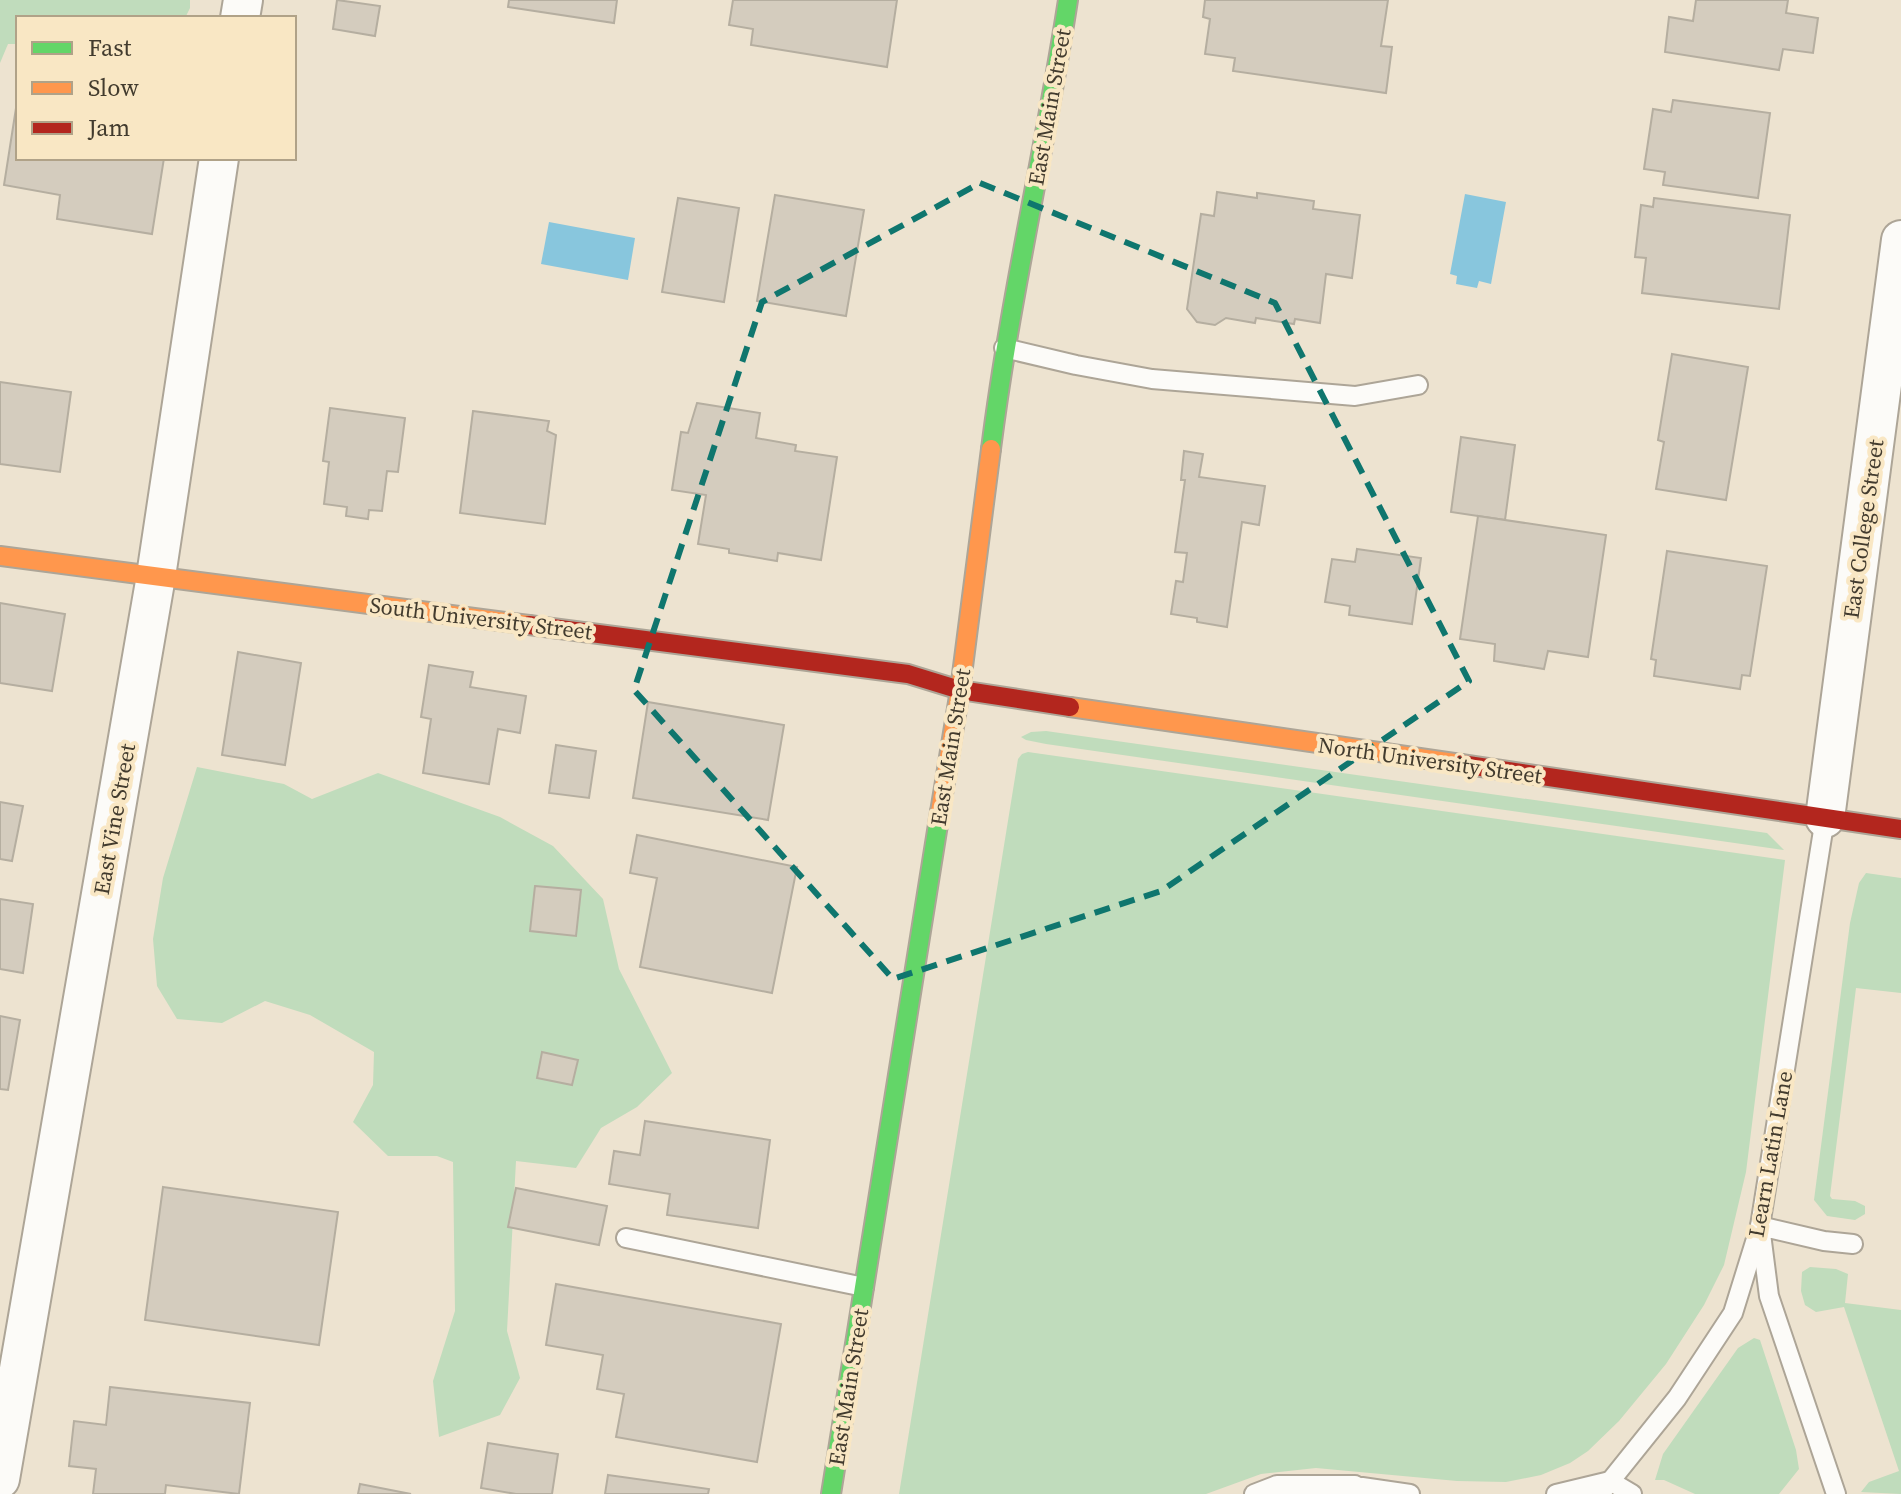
<svg xmlns="http://www.w3.org/2000/svg" width="1901" height="1494" font-family="'Source Serif 4',serif">
<style>
.green{fill:#c0dcbc}
.water{fill:#88c6dd}
.building{fill:#d4ccbe;stroke:#b5aea0;stroke-width:2}
.lines{fill:none;stroke-linecap:round;stroke-linejoin:round}
.lane-casing{stroke:#ada597;stroke-width:22}
.street-casing{stroke:#ada597;stroke-width:42}
.fast-casing{stroke:#ada597;stroke-width:22}
.slow-casing{stroke:#ada597;stroke-width:22}
.jam-casing{stroke:#ada597;stroke-width:22}
.lane{stroke:#fcfbf8;stroke-width:18}
.street{stroke:#fcfbf8;stroke-width:38}
.fast{stroke:#63d668;stroke-width:18}
.slow{stroke:#ff974d;stroke-width:18}
.jam{stroke:#b3261e;stroke-width:18}
.marked{fill:none;stroke:#0f766e;stroke-width:6;stroke-dasharray:16 10;stroke-linejoin:round}
.labels{text-anchor:middle;dominant-baseline:central;stroke-width:8;stroke-linejoin:round;paint-order:stroke}
.street-label{font-size:22px;fill:#423b2e;stroke:#f9e7c4}
</style>
<rect width="100%" height="100%" fill="#ede3d0"/>
<g class="green">
<polygon points="0,0 190,0 190,8 185,18 18,18 18,44 8,44 0,63"/>
<polygon points="1046,731 1767,833 1784,850 1046,744 1026,740 1021,737 1031,732"/>
<polygon points="1028,752 1785,860 1746,1172 1724,1265 1704,1305 1666,1364 1619,1421 1588,1451 1570,1463 1541,1475 1506,1482 1457,1481 1316,1468 1261,1474 1206,1494 899,1494 1018,759 1022,754"/>
<polygon points="197,767 284,784 312,799 378,773 500,817 553,846 603,899 619,969 672,1073 637,1107 601,1128 576,1168 516,1161 507,1331 520,1378 500,1415 439,1437 433,1381 455,1311 453,1162 437,1156 388,1156 353,1122 373,1085 374,1052 310,1015 265,1001 222,1023 177,1019 157,986 153,939 163,878"/>
<polygon points="1866,873 1901,878 1901,993 1856,988 1830,1196 1832,1199 1855,1201 1865,1206 1865,1214 1855,1220 1827,1216 1814,1200 1850,923 1859,883"/>
<polygon points="1810,1267 1836,1269 1848,1274 1845,1303 1901,1310 1901,1494 1861,1492 1869,1482 1899,1471 1844,1307 1816,1312 1805,1305 1801,1291 1802,1272"/>
<polygon points="1754,1338 1760,1340 1796,1450 1799,1469 1779,1494 1695,1494 1664,1480 1655,1480 1663,1454 1738,1348"/>
</g>
<g class="water">
<polygon points="1465,194 1506,202 1491,284 1479,281 1477,288 1456,284 1457,276 1450,274"/>
<polygon points="549,222 635,238 628,280 541,264"/>
</g>
<g class="building">
<polygon points="337,0 380,6 375,36 333,29"/>
<polygon points="509,0 617,0 614,23 508,7"/>
<polygon points="733,0 897,0 887,67 751,45 753,29 729,25"/>
<polygon points="1205,0 1388,0 1381,46 1392,47 1386,93 1233,71 1235,58 1205,54 1210,19 1203,17"/>
<polygon points="1696,0 1788,0 1786,13 1818,18 1813,53 1783,49 1779,70 1665,52 1669,17 1693,21"/>
<polygon points="1673,100 1770,113 1758,198 1663,185 1665,172 1644,169 1653,109 1671,112"/>
<polygon points="16,108 18,108 18,158 164,158 152,234 57,219 60,195 4,185"/>
<polygon points="1217,192 1257,198 1257,193 1314,201 1313,209 1360,215 1352,278 1326,274 1320,323 1295,319 1294,324 1256,318 1255,323 1226,318 1215,325 1197,322 1187,309 1201,214 1214,216"/>
<polygon points="775,195 864,210 846,316 757,301"/>
<polygon points="678,198 739,208 724,302 662,292"/>
<polygon points="1654,198 1790,215 1779,309 1642,293 1646,258 1635,257 1641,205 1653,207"/>
<polygon points="1672,354 1748,367 1726,500 1656,489 1664,442 1658,440"/>
<polygon points="0,382 71,392 60,472 0,464"/>
<polygon points="697,403 760,413 756,438 796,445 795,451 837,457 821,560 778,553 777,561 729,553 729,549 698,544 706,495 672,490 681,432 688,433"/>
<polygon points="330,408 405,418 398,472 387,471 382,511 369,510 368,519 346,516 347,507 324,504 329,462 323,461"/>
<polygon points="473,411 549,421 547,431 556,435 545,524 460,513"/>
<polygon points="1461,437 1515,445 1505,520 1451,512"/>
<polygon points="1184,451 1203,454 1199,477 1265,486 1259,525 1242,522 1227,627 1197,622 1197,618 1171,614 1176,581 1183,582 1187,553 1175,552 1185,480 1181,480"/>
<polygon points="1478,516 1606,535 1588,657 1548,651 1544,669 1494,661 1495,644 1460,639"/>
<polygon points="1357,549 1421,558 1412,624 1349,615 1350,606 1325,602 1332,559 1355,562"/>
<polygon points="1667,551 1767,566 1750,676 1742,675 1740,689 1654,676 1656,660 1651,659"/>
<polygon points="0,603 65,614 52,691 0,683"/>
<polygon points="238,652 301,663 285,765 222,755"/>
<polygon points="429,665 473,672 470,687 526,696 520,733 498,729 489,784 423,773 431,719 421,717"/>
<polygon points="648,702 784,725 768,820 633,798"/>
<polygon points="556,745 596,751 589,798 549,793"/>
<polygon points="0,802 23,806 12,861 0,859"/>
<polygon points="637,835 797,867 772,993 640,967 657,878 630,873"/>
<polygon points="535,886 581,890 576,936 530,931"/>
<polygon points="0,899 33,904 23,973 0,969"/>
<polygon points="0,1016 20,1020 8,1090 0,1089"/>
<polygon points="542,1052 578,1060 572,1085 537,1078"/>
<polygon points="645,1121 770,1140 758,1228 667,1215 670,1194 609,1184 614,1151 640,1155"/>
<polygon points="163,1187 338,1212 319,1345 145,1320"/>
<polygon points="516,1188 607,1206 599,1245 508,1227"/>
<polygon points="556,1284 781,1324 757,1462 616,1437 624,1394 597,1389 603,1355 546,1345"/>
<polygon points="110,1387 250,1403 239,1494 166,1485 165,1494 93,1494 96,1469 69,1466 74,1421 106,1425"/>
<polygon points="488,1443 558,1454 552,1494 516,1494 481,1488"/>
<polygon points="608,1475 709,1489 708,1494 605,1494"/>
<polygon points="360,1484 411,1494 358,1494"/>
</g>
<g class="lines">
<defs>
<g id="lane">
<polyline points="1004,348 1076,365 1152,379 1355,396 1418,385"/>
<polyline points="626,1238 864,1287"/>
<polyline points="1362,1487 1410,1494"/>
<polyline points="1254,1494 1277,1485 1355,1485 1371,1494"/>
<polyline points="1556,1494 1610,1481 1632,1494"/>
<polyline points="1600,1494 1677,1398 1733,1313 1760,1226 1825,818"/>
<polyline points="1836,1494 1769,1296 1760,1226 1824,1241 1853,1244"/>
</g>
<g id="street">
<polyline points="240,18 243,0"/>
<polyline points="1825,818 1901,240"/>
<polyline points="0,1479 156,576 219,158"/>
</g>
<g id="fast">
<path d="M 991,449 C 1010,298 1045,150 1068,0"/>
<polyline points="831,1494 940,812"/>
</g>
<g id="slow">
<polyline points="0,556 529,625"/>
<polyline points="1070,707 1461,764"/>
<polyline points="940,812 960,690 991,449"/>
</g>
<g id="jam">
<polyline points="529,625 908,674 960,690 1070,707"/>
<polyline points="1461,764 1901,829"/>
</g>
</defs>
<use href="#lane" class="lane-casing"/>
<use href="#street" class="street-casing"/>
<use href="#fast" class="fast-casing"/>
<use href="#slow" class="slow-casing"/>
<use href="#jam" class="jam-casing"/>
<use href="#lane" class="lane"/>
<use href="#street" class="street"/>
<use href="#fast" class="fast"/>
<use href="#slow" class="slow"/>
<use href="#jam" class="jam"/>
</g>
<path class="marked" d="M 980,183 L 1275,303 L 1469,681 L 1161,891 L 893,979 L 634,690 L 762,302 Z"/>
<g class="labels">
<g class="street-label">
<text transform="translate(1049 107) rotate(-80)">East Main Street</text>
<text transform="translate(1863 529) rotate(-82)">East College Street</text>
<text transform="translate(481 618) rotate(7)">South University Street</text>
<text transform="translate(950 747) rotate(-81)">East Main Street</text>
<text transform="translate(1430 760) rotate(8)">North University Street</text>
<text transform="translate(114 819) rotate(-80)">East Vine Street</text>
<text transform="translate(1770 1154) rotate(-80)">Learn Latin Lane</text>
<text transform="translate(848 1387) rotate(-81)">East Main Street</text>
</g>
</g>
<rect x="16" y="16" width="280" height="144" fill="#f9e7c4" stroke="#b0a288" stroke-width="2"/>
<rect x="32" y="42" width="40" height="12" fill="#63d668" stroke="#b0a288" stroke-width="2"/>
<text x="88" y="56" font-size="24" fill="#423b2e">Fast</text>
<rect x="32" y="82" width="40" height="12" fill="#ff974d" stroke="#b0a288" stroke-width="2"/>
<text x="88" y="96" font-size="24" fill="#423b2e">Slow</text>
<rect x="32" y="122" width="40" height="12" fill="#b3261e" stroke="#b0a288" stroke-width="2"/>
<text x="88" y="136" font-size="24" fill="#423b2e">Jam</text>
</svg>
